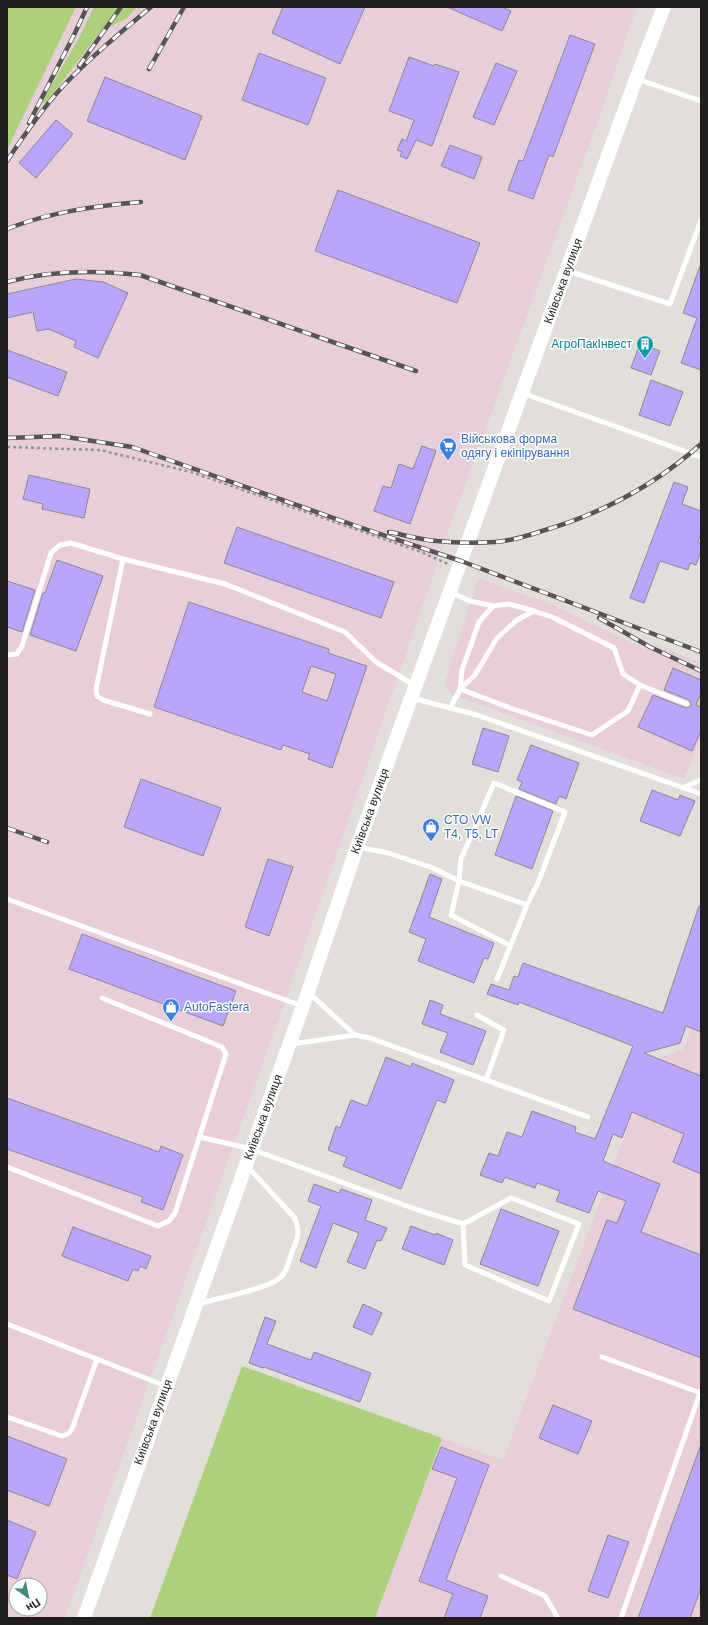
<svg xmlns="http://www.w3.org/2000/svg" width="708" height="1625" font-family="Arial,sans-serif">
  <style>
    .industrial { fill: #e7ced9; fill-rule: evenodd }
    .green { fill: #add17a }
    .building { fill: #b9a5fc; stroke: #8a898e; fill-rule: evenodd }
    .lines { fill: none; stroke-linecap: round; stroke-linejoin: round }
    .path { stroke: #969390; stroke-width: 2.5; stroke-dasharray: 3 3; stroke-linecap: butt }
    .service { stroke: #fff; stroke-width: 5 }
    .secondary { stroke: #fff; stroke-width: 14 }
    .rail-casing { stroke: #575552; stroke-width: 4.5 }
    .rail { stroke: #fff; stroke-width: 3; stroke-dasharray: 9; stroke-linecap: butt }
    .labels { text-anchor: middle; stroke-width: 3; stroke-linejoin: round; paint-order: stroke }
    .street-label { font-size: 12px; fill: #1f1e1c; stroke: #fff }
    .culture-label { font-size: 12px; fill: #0d838f; stroke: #fff; text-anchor: end }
    .shop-label { font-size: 12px; fill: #366cbe; stroke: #fff; text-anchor: start }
  </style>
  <rect width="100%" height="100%" fill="#e2dfda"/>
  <g class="industrial">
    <path d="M76,7h561l-33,97 -153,420 -152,438 -234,656h-58v-1468zM16,1585h24v24h-24z"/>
    <path d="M478,578l75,27 92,44 12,-5 44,20v74l-17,41 -233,-85 -7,-9z"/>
    <path d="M701,1001v617h-326l67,-180 61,22 150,-400 31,-11z"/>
  </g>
  <g class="green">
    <path d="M7,7h69l-69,143z"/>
    <path d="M94,7h43l-10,11 -27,14 -54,71 -4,-1 37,-64z"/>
    <path d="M242,1366l200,72 -67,180h-225z"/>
  </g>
  <g class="building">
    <path d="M283,7h82l-25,57 -68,-31z"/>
    <path d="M447,7h55l9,4 -9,20z"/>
    <path d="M570,35l25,9 -42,113 -4,-2 -16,44 -25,-9 11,-30 4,1z"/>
    <path d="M259,53l67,25 -18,47 -66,-25z"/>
    <path d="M409,57l25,9 1,-2 24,8 -27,74 -16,-6 -9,19 -7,-3 2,-4 -5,-2 5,-11 4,2 8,-21 -25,-9z"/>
    <path d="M496,63l21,8 -23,54 -21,-8z"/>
    <path d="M105,77l97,39 -17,44 -98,-39z"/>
    <path d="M56,120l17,14 -37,44 -17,-15z"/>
    <path d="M450,145l32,12 -8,22 -33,-13z"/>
    <path d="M338,190l142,53 -23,60 -142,-52z"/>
    <path d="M700,266l1,1v103l-20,-7 16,-45 -14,-5z"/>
    <path d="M76,279l27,3 25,11 -30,65 -24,-11 2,-6 -27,-12 -12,2 -4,-19 -26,6v-24z"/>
    <path d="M640,343l20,8 -9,24 -20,-7z"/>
    <path d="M7,350l60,22 -9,24 -51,-19z"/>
    <path d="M651,380l32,12 -13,34 -31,-11z"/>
    <path d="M422,446l14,5 -26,73 -36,-13 9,-25 8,2 8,-24 14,5z"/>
    <path d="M29,475l61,14 -6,29 -42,-9 1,-5 -20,-5z"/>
    <path d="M674,482l14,5 -6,17 19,7v22l-3,9 3,2v7l-5,14 -6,-2 -2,7 -28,-9 -16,42 -14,-5z"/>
    <path d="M237,527l157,55 -13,36 -157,-55z"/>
    <path d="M57,560l46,16 -27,75 -46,-16 13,-42h2z"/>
    <path d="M7,581l28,9 -13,42 -15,-5z"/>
    <path d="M189,602l140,47 -1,4 39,13 -35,102 -24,-9 2,-5 -27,-9 -2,5 -127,-43zM311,666l25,8 -9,27 -25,-9z"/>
    <path d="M673,668l28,12v13l-5,12 5,2v24l-9,20 -54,-24 15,-32 33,13 5,-2v-3l-2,-3 -25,-10z"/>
    <path d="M483,728l26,8 -11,36 -26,-8z"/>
    <path d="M531,745l48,18 -13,36 -7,-3 -3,8 -37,-15 3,-7 -5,-2z"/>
    <path d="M141,779l80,29 -18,48 -79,-29z"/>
    <path d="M652,790l26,10 2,-5 15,6 -15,35 -40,-15z"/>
    <path d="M516,796l37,15 -21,58 -37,-14z"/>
    <path d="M268,859l25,8 -24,69 -24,-9z"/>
    <path d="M430,874l12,5 -13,38 65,26 -6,16 -4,-1 -10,25 -56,-22 8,-22 -17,-7z"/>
    <path d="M699,906l2,1v125l-15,-6 -6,17 -36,10 57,23v98l-28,-12 11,-28 -52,-22 -10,26 -9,-4 -10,27 57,23 -19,48 60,23v103l-128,-49 34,-89 10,3 9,-22 -28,-10 -9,22 -33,-12 4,-10 -23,-8 -2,5 -30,-11 -3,6 -22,-8 9,-22 9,3 9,-24 15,5 10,-26 44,16 -1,5 20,7 38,-93 -114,-44 -1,3 -31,-11 4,-10 18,6 5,-14 4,1 5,-14 140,50z"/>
    <path d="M82,934l154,57 -13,35 -154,-57z"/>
    <path d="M430,1000l13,5 -3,9 46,17 -13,34 -33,-13 8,-19 -26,-9z"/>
    <path d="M386,1057l25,10 1,-4 42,17 -9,23 -8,-3 -36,89 -58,-23 4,-9 -19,-7 8,-24 4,2 11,-28 16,6z"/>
    <path d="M7,1098l152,54 2,-6 22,9 -20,55 -22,-8 2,-5 -136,-48z"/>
    <path d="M314,1184l25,9 2,-4 31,11 -7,20 22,8 -6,13 -4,-1 -12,29 -18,-7 12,-29 -26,-10 -17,45 -16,-7 21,-55 -13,-5z"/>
    <path d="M501,1209l58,22 -21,55 -58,-22z"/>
    <path d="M411,1226l24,9 1,-2 17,7 -9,25 -42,-16z"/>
    <path d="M73,1227l78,29 -5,13 -6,-3 -2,5 -5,-2 -5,12 -66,-25z"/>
    <path d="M363,1304l19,9 -10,22 -19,-8z"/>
    <path d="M265,1317l11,4 -9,23 44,16 3,-8 57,21 -11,29 -96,-35 -1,1 -14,-5z"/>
    <path d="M553,1405l39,16 -14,33 -39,-16z"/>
    <path d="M7,1436l60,23 -18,47 -42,-16z"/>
    <path d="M441,1447l48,18 -43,115 42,16 -8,22h-36l9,-24 -34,-13 38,-103 -25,-9z"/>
    <path d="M700,1447l1,1v140l-11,30h-52z"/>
    <path d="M7,1520l29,12 -19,47 -10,-4z"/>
    <path d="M608,1535l21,7 -21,56 -20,-7z"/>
  </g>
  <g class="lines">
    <path class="path" d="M7,447l93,3 91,22 230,80 27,12"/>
    <g class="service">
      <path d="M637,79l64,22"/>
      <path d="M568,271l102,33 31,-84"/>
      <path d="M522,393l179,64"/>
      <path d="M123,559l-27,130 1,7 6,4 47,14"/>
      <path d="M450,592l20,9 23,5"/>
      <path d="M7,655l10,-1 5,-8 29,-93 9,-8 11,-2 52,16 102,25 120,48 31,30 38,23"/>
      <path d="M640,685l47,19"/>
      <path d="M457,696l3,-7 15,-14 22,-37 20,-18 17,-9 18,6 62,31 9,26 17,11 -12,26 -36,24 -82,-27 -50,-19"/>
      <path d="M412,698l65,17 224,79"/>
      <path d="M450,708l10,-19 2,-19 17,-48 14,-16 16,-2 25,7"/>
      <path d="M684,787l17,-7"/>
      <path d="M358,847l30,6 45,15 26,13 68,24 -30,74"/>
      <path d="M7,899l295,107"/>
      <path d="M511,946l-60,-31 8,-34 2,-22 33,-76 71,29 -27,71 -11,22"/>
      <path d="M477,1015l27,15 -18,50"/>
      <path d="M355,1035l15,3 218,79"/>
      <path d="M292,1044l63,-9 -46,-42"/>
      <path d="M200,1137l51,12 167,61 45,14 48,-26 68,26 -30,77 -84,-36 -2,-41"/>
      <path d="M7,1167l151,59 11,-5 6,-8 51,-159 -4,-7 -120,-49"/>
      <path d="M198,1304c17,-5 72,-16 82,-26 7,-6 9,-17 12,-26 6,-15 9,-19 2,-35l-47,-51"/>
      <path d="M7,1324l159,62"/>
      <path d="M602,1357l99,36"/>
      <path d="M7,1417l55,19 6,-2 4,-5 25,-70"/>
      <path d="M501,1576l44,20 13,22"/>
      <path d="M621,1618l79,-225"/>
    </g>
    <path class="secondary" d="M84,1618l224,-626 49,-145 279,-768 28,-72"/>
    <g class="rail-casing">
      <g id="rail">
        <path d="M79,66l42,-59"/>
        <path d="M149,69l35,-62"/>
        <path d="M29,123l45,-88 13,-28"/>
        <path d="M7,161c17,-26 36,-53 57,-76 27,-28 57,-53 87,-78"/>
        <path d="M7,229c43,-17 88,-23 134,-27"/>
        <path d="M7,282c43,-12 89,-12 133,-7l276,96"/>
        <path d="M7,438l53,-2 72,11 227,80 102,34 240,91"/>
        <path d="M389,532c16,3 32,8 48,9 19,2 39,2 58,1 16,-1 32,-6 47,-11 59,-17 113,-46 159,-87"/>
        <path d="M599,618l51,29 51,24"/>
        <path d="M7,828l40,14"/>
      </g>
    </g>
    <use href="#rail" class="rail"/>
  </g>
  <defs>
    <g id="building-pin" transform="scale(0.9)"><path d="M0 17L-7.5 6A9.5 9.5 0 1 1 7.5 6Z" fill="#0f9aa8" stroke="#fff"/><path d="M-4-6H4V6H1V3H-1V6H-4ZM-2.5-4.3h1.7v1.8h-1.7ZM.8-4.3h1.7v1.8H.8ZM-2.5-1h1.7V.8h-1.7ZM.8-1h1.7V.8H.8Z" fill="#fff"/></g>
    <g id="supermarket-pin" transform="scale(0.9)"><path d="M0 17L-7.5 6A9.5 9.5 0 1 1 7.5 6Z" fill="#3f7fe0" stroke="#fff"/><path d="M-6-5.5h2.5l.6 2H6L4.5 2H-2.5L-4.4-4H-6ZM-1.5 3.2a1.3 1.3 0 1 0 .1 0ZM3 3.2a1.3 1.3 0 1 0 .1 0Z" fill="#fff"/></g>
    <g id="shop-pin" transform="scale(0.9)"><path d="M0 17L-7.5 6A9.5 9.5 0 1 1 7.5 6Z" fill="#3f7fe0" stroke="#fff"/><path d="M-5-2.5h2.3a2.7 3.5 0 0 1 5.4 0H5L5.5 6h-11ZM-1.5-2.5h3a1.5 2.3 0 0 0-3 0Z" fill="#fff"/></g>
  </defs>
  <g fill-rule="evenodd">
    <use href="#building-pin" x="645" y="344"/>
    <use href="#supermarket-pin" x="448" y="446"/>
    <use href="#shop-pin" x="431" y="827"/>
    <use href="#shop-pin" x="171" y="1007"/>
  </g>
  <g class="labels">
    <g class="street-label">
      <text transform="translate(563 281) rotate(-70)" y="4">Київська вулиця</text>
      <text transform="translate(370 811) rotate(-70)" y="4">Київська вулиця</text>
      <text transform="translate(263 1117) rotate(-70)" y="4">Київська вулиця</text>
      <text transform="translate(153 1422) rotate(-70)" y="4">Київська вулиця</text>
    </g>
    <g class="culture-label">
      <text x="632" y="348">АгроПакІнвест</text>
    </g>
    <g class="shop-label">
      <text x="461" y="443">Військова форма<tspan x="461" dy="14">одягу і екіпірування</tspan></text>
      <text x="444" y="824">СТО VW<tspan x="444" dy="14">T4, T5, LT</tspan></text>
      <text x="184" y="1011">AutoFastera</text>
    </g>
  </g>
  <rect width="708" height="1625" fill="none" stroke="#1f1e1c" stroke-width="16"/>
  <g transform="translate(28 1597) rotate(147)"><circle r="19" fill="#ffffff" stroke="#a5a5a4"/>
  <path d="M0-3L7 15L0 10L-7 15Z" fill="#45887a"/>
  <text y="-6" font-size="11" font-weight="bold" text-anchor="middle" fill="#1f1e1c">Пн</text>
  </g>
</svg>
